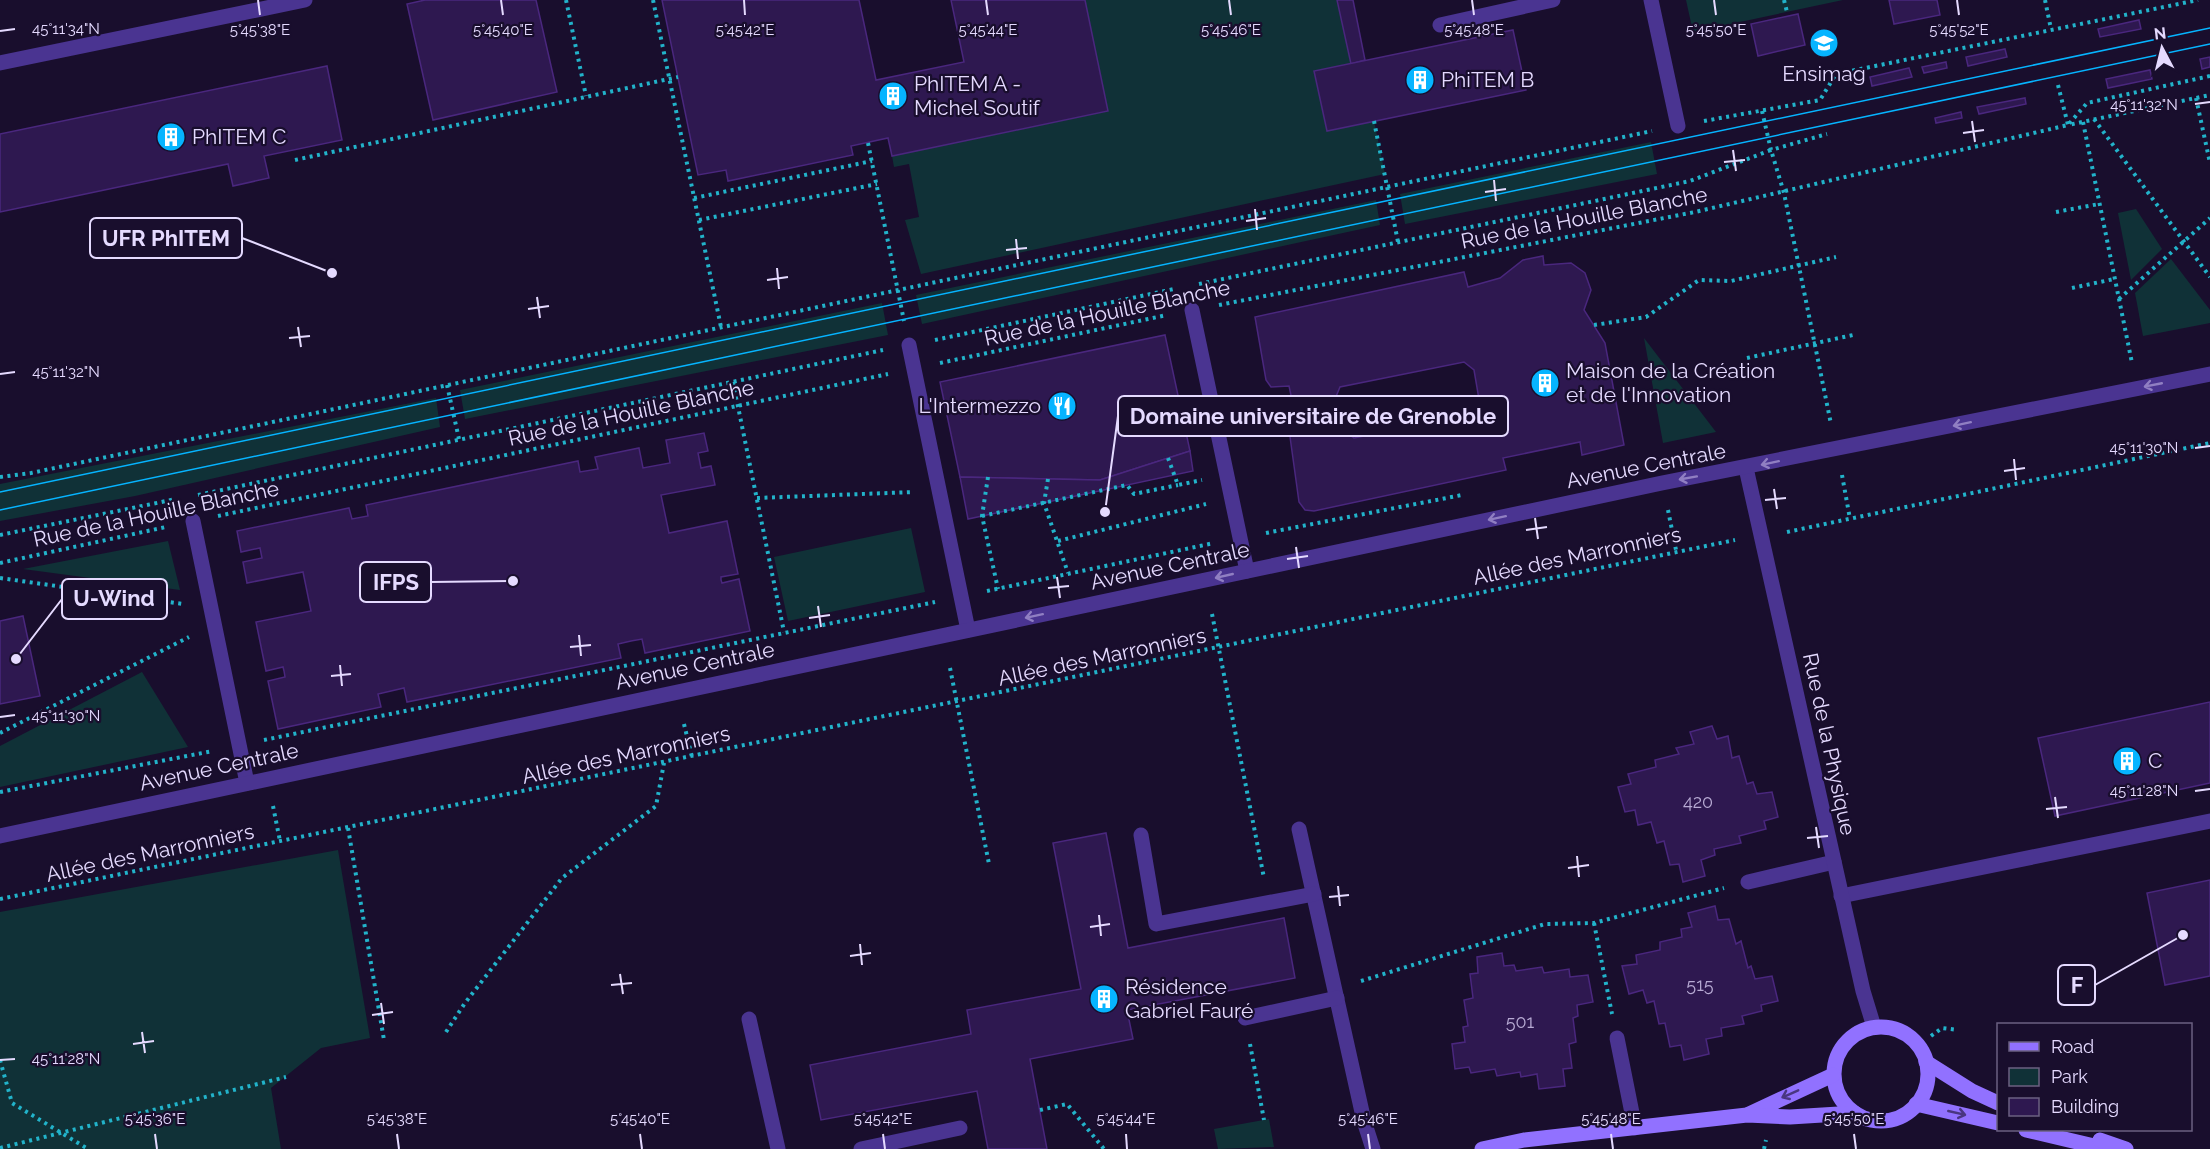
<svg xmlns="http://www.w3.org/2000/svg" width="2210" height="1149" font-family="Raleway,sans-serif">
  <style>
    .green { fill: #103137 }
    .building { fill: #2e1850; stroke: #4a277e; stroke-width: 1.5; fill-rule: evenodd }
    .lines { fill: none; stroke-linecap: round; stroke-linejoin: round }
    .path { stroke: #22b3ca; stroke-width: 4; stroke-dasharray: 3 4.5; stroke-linecap: butt }
    .lane { stroke: #4a3491; stroke-width: 15 }
    .street { stroke: #4a3491; stroke-width: 15 }
    .secondary { stroke: #9171ff; stroke-width: 15 }
    .tram { stroke: #06b4ff; stroke-width: 1.5 }
    .oneway { stroke: #907fc2 }
    .oneway2 { stroke: #493681 }
    .ticks { fill: none; stroke: #e5daff; stroke-width: 2 }
    .labels { text-anchor: middle; stroke-width: 4.5; stroke-linejoin: round; paint-order: stroke }
    .number-label { font-size: 18px; fill: #b7aad3 }
    .poi-label { font-size: 21px; fill: #e5daff; stroke: #190e2d; text-anchor: start }
    .street-label { font-size: 21px; fill: #e5daff; stroke: #190e2d }
    .ticks-label { font-size: 15px; text-anchor: middle; fill: #e5daff; stroke: #190e2d; stroke-width: 4.5; stroke-linejoin: round; paint-order: stroke }
    .leader { fill: none; stroke: #e5daff; stroke-width: 2 }
    .callout-dot { fill: #e5daff; stroke: #190e2d; stroke-width: 2 }
    .callout { fill: #190e2d; stroke: #e5daff; stroke-width: 2 }
    .callout-label { font-size: 22px; text-anchor: middle; font-weight: bold; fill: #e5daff }
  </style>
  <rect width="100%" height="100%" fill="#190e2d"/>
  <g class="green">
    <path d="M1085,0h252l14,64 -37,7 13,59 47,-9 11,53 -464,100 -16,-54 14,-3 -10,-53 -15,3 -2,-11 216,-45z"/>
    <path d="M1686,0h157l-150,32z"/>
    <path d="M1651,142l6,32 -252,50 -5,-30z"/>
    <path d="M1376,200l4,25 -458,99 -6,-29z"/>
    <path d="M2136,209l26,40 -31,31 -13,-67z"/>
    <path d="M2171,259l39,51v13l-67,13 -8,-43z"/>
    <path d="M882,303l6,32 -423,84 -5,-29z"/>
    <path d="M1644,338l72,94 -53,11z"/>
    <path d="M436,398l4,29 -305,69 -135,25v-37z"/>
    <path d="M911,528l14,64 -137,29 -14,-64z"/>
    <path d="M168,541l12,49 -157,-21z"/>
    <path d="M142,672l46,75 -188,40v-41z"/>
    <path d="M338,850l32,188 -49,10 -50,40 10,61h-281v-237z"/>
    <path d="M1269,1119l5,28 -56,2 -4,-20z"/>
  </g>
  <g class="building">
    <path d="M425,0h111l21,92 -124,28 -26,-116z"/>
    <path d="M662,0h197l17,80 88,-18 -13,-62h134l23,111 -216,45 -4,-18 -37,8 2,9 -125,26 -2,-11 -28,5z"/>
    <path d="M1337,0h16l12,60 -14,4z"/>
    <path d="M1889,0h48l3,15 -46,9z"/>
    <path d="M1798,14l7,31 -47,11 -7,-32z"/>
    <path d="M2139,20l2,9 -41,8 -2,-8z"/>
    <path d="M1513,30l13,60 -199,41 -13,-60z"/>
    <path d="M2005,49l2,8 -39,9 -2,-9z"/>
    <path d="M2210,57v10l-8,2 -2,-10z"/>
    <path d="M1946,62l1,6 -23,5 -2,-6z"/>
    <path d="M327,66l15,74 -78,16 5,22 -36,8 -5,-22 -228,48v-78z"/>
    <path d="M1909,68l3,9 -40,9 -2,-9z"/>
    <path d="M2150,70l2,9 -44,9 -2,-9z"/>
    <path d="M2025,98l1,6 -47,10 -2,-7z"/>
    <path d="M1961,112l1,6 -26,5 -1,-5z"/>
    <path d="M1543,256l1,9 27,-2 14,10 6,17 -7,20 21,33 19,102 -42,10 -2,-13 -77,16 3,12 -192,41 -9,-1 -6,-8 -12,-87 3,-5 4,-1 -5,-23 -18,1 -5,-7 -11,-63 209,-45 4,15 32,-9 23,-18zM1464,362l10,8 6,35 -8,11 -118,22 -12,-8 -7,-31 5,-12z"/>
    <path d="M1165,335l25,116 -90,29 -140,-3 -20,-95z"/>
    <path d="M704,433l4,18 -10,2 3,15 10,-2 4,19 -54,10 8,38 58,-12 11,53 -17,3v3l1,3 17,-4 11,52 -105,22 -3,-14 -11,2 -13,3 3,14 -214,44 -3,-14 -26,6 3,13 -103,22 -10,-48 17,-4 -1,-6 -1,-4 -17,4 -10,-49 55,-11 -8,-39 -56,11 -4,-21 19,-4 -2,-10 -19,4 -4,-21 112,-23 3,11 16,-3 -2,-11 212,-44 2,11 18,-3 -3,-12 44,-9 4,20 27,-5 -4,-23z"/>
    <path d="M1190,451l3,20 -225,48 -8,-42 140,3z"/>
    <path d="M23,616l17,80 -40,8v-83z"/>
    <path d="M2210,702v81l-155,33 -17,-78z"/>
    <path d="M1712,726l5,13 11,-3 4,22 7,-2 8,28 6,-2 4,12 15,-2 6,25 -14,4 2,8 -27,7 2,7 -27,6 1,6 -14,5 4,16 -22,6 -4,-18 -9,1 -6,-24 -7,2 -6,-21 -13,3 -3,-15 -10,2 -7,-25 13,-3 -3,-10 28,-7 -1,-7 24,-6 -3,-6 18,-4 -4,-12z"/>
    <path d="M1106,833l22,115 156,-30 11,60 -168,32 6,29 -103,20 17,90h-59l-11,-58 -156,29 -11,-55 161,-31 -4,-24 114,-21 -28,-146z"/>
    <path d="M2210,880v96l-45,9 -18,-92z"/>
    <path d="M1715,906l3,14 11,-1 7,25 5,-3 7,27 3,-2 4,13 17,-3 6,25 -17,4 1,6 -20,5 2,8 -23,4 1,8 -16,3 3,15 -25,6 -3,-15 -11,2 -5,-24 -6,1 -5,-23 -7,2 -4,-13 -14,4 -7,-28 15,-2 -1,-9 24,-5v-8l22,-5 -1,-8 11,-2 -4,-14z"/>
    <path d="M1502,953l2,13 10,-1 2,6 26,-4 2,6 25,-4 1,8 18,-2 5,27 -16,3 1,11 -5,2 3,24 -7,2 3,24 -9,1 2,17 -26,3 -2,-15 -16,3 -1,-5 -23,4 -2,-7 -24,4 -2,-6 -14,2 -3,-25 13,-2 -2,-15 5,-1 -4,-26 9,-2 -3,-24 8,-1 -1,-16z"/>
  </g>
  <g class="lines">
    <g class="path">
      <path d="M566,0l20,96"/>
      <path d="M653,0l68,327"/>
      <path d="M1784,0l3,12"/>
      <path d="M2045,0l6,29"/>
      <path d="M2058,85l10,40 142,-30"/>
      <path d="M2196,98l14,65"/>
      <path d="M1762,111l9,39 56,-16"/>
      <path d="M2094,119l116,158"/>
      <path d="M1374,121l24,121"/>
      <path d="M1704,121l116,-21 16,-26 362,-74"/>
      <path d="M2083,122l49,241"/>
      <path d="M868,143l36,178"/>
      <path d="M295,160l383,-83"/>
      <path d="M694,198l178,-37"/>
      <path d="M2056,212l43,-8"/>
      <path d="M699,220l178,-36"/>
      <path d="M1199,284l491,-103 81,-31 13,43 47,231"/>
      <path d="M2072,288l42,-9"/>
      <path d="M2119,299l91,-81"/>
      <path d="M1219,305l476,-93 373,-87 19,-22 123,-27"/>
      <path d="M1594,325l52,-8 53,-37 32,1 105,-24"/>
      <path d="M935,340l239,-51"/>
      <path d="M1747,358l106,-23"/>
      <path d="M940,363l227,-48"/>
      <path d="M733,382l51,250"/>
      <path d="M447,385l12,54"/>
      <path d="M1168,458l10,27 24,-5"/>
      <path d="M1842,475l8,44"/>
      <path d="M0,477l31,-4 1621,-342"/>
      <path d="M988,477l-6,39 16,73"/>
      <path d="M1048,479l-4,24 24,70"/>
      <path d="M198,495l685,-145"/>
      <path d="M757,498l157,-6"/>
      <path d="M1668,510l8,40"/>
      <path d="M218,516l670,-142"/>
      <path d="M982,516l145,-31 7,9 44,-9"/>
      <path d="M1787,532l423,-89"/>
      <path d="M1266,533l196,-38"/>
      <path d="M0,535l176,-36"/>
      <path d="M1058,541l148,-37"/>
      <path d="M0,563l166,-36"/>
      <path d="M0,578l183,26"/>
      <path d="M987,591l227,-48"/>
      <path d="M1212,614l52,264"/>
      <path d="M950,668l39,196"/>
      <path d="M684,724l8,33"/>
      <path d="M0,733l189,-96"/>
      <path d="M264,740l671,-138"/>
      <path d="M0,792l213,-41"/>
      <path d="M273,806l7,35"/>
      <path d="M348,828l36,212"/>
      <path d="M0,899l1735,-359"/>
      <path d="M1594,923l18,91"/>
      <path d="M1361,981l184,-57 49,-1 130,-35"/>
      <path d="M446,1032l19,-29 97,-125 94,-72 8,-43"/>
      <path d="M1931,1036l11,-8 16,2"/>
      <path d="M1250,1044l14,76"/>
      <path d="M0,1060l12,43 76,46"/>
      <path d="M1040,1110l27,-6 37,45"/>
      <path d="M0,1148l286,-71"/>
      <path d="M1764,1149l2,-9"/>
    </g>
    <g class="lane">
      <path d="M1440,25l113,-25"/>
      <path d="M0,63l305,-63"/>
      <path d="M1192,310l55,261"/>
      <path d="M909,345l59,285"/>
      <path d="M193,521l54,262"/>
      <path d="M1299,829l65,292 9,28"/>
      <path d="M1141,835l15,89 158,-30"/>
      <path d="M1748,882l86,-20"/>
      <path d="M1841,896l369,-75"/>
      <path d="M1245,1018l92,-20"/>
      <path d="M749,1019l29,130"/>
      <path d="M1617,1038l18,90"/>
      <path d="M861,1149l99,-21"/>
    </g>
    <g class="street">
      <path d="M1651,0l27,126"/>
      <path d="M1746,468l117,523 11,36"/>
      <path d="M0,836l1662,-353 548,-109"/>
    </g>
    <g class="secondary">
      <circle cx="1881" cy="1074" r="47"/>
      <path d="M1926,1062l46,29 26,12"/>
      <path d="M1916,1104l82,19"/>
      <path d="M1749,1114l84,-39"/>
      <path d="M2026,1130l81,19"/>
      <path d="M2100,1140l26,9"/>
      <path d="M1482,1149l42,-9 223,-25 43,2 65,-4"/>
    </g>
    <g class="tram">
      <path d="M0,492l2210,-464"/>
      <path d="M0,510l2210,-466"/>
    </g>
  </g>
  <defs><path id="oneway-shaft" d="M-6 0H5M1.5-3L5.5 0L1.5 3" fill="none" stroke-width="1.6" stroke-linecap="round" stroke-linejoin="round" transform="scale(1.5)"/></defs>
  <g class="oneway">
    <use href="#oneway-shaft" transform="translate(2153 385) rotate(169)"/>
    <use href="#oneway-shaft" transform="translate(1962 424) rotate(168)"/>
    <use href="#oneway-shaft" transform="translate(1770 463) rotate(168)"/>
    <use href="#oneway-shaft" transform="translate(1688 478) rotate(170)"/>
    <use href="#oneway-shaft" transform="translate(1497 518) rotate(168)"/>
    <use href="#oneway-shaft" transform="translate(1224 576) rotate(167)"/>
    <use href="#oneway-shaft" transform="translate(1034 616) rotate(168)"/>
  </g>
  <g class="oneway2">
    <use href="#oneway-shaft" transform="translate(1790 1094) rotate(156)"/>
    <use href="#oneway-shaft" transform="translate(1957 1113) rotate(13)"/>
  </g>
  <path class="ticks" d="M258,0l2,15M501,0l2,15M744,0l1,15M986,0l2,15M1229,0l2,15M1472,0l2,15M1714,0l2,15M1957,0l2,15M0,31l15,-2M2195,104l15,-2M1972,121l3,21M1963,133l21,-3M1733,150l3,21M1724,162l21,-2M1494,180l2,21M1485,192l21,-3M1255,209l2,21M1246,221l20,-3M1016,239l2,20M1006,250l21,-2M777,268l2,21M767,280l21,-3M537,297l3,21M528,309l21,-3M298,327l3,20M289,338l21,-2M0,374l15,-2M2195,448l15,-2M2014,459l2,21M2004,471l21,-3M1774,489l3,20M1765,500l21,-2M1535,518l3,21M1526,530l21,-3M1296,547l3,21M1287,559l21,-3M1057,577l3,21M1048,588l21,-2M818,606l3,21M809,618l21,-3M579,635l2,21M570,647l21,-2M340,665l2,21M331,676l20,-2M0,717l15,-2M2195,791l15,-2M2055,797l3,21M2046,809l21,-2M1816,827l3,21M1807,838l21,-2M1577,856l2,21M1568,868l21,-3M1338,886l2,20M1329,897l20,-2M1099,915l2,21M1090,927l20,-3M860,944l2,21M850,956l21,-3M620,974l3,20M611,985l21,-2M381,1003l3,21M372,1015l21,-3M142,1032l3,21M133,1044l21,-3M0,1060l15,-1M155,1134l2,15M397,1134l2,15M640,1134l2,15M883,1134l2,15M1126,1134l1,15M1368,1134l2,15M1611,1134l2,15M1854,1134l2,15"/>
  <defs>
    <g id="university-disc" transform="scale(1.5)"><circle r="9.5" fill="#06b4ff" stroke="#190e2d"/><path d="M0-5L7-2L0 1L-7-2ZM-4 1L0 2.5L4 1V4Q0 6-4 4Z" fill="#fff"/></g>
    <g id="building-disc" transform="scale(1.5)"><circle r="9.5" fill="#06b4ff" stroke="#190e2d"/><path d="M-4-6H4V6H1V3H-1V6H-4ZM-2.5-4.3h1.7v1.8h-1.7ZM.8-4.3h1.7v1.8H.8ZM-2.5-1h1.7V.8h-1.7ZM.8-1h1.7V.8H.8Z" fill="#fff"/></g>
    <g id="restaurant-disc" transform="scale(1.5)"><circle r="9.5" fill="#06b4ff" stroke="#190e2d"/><path d="M-5-6h1v4h1v-4h1v4h1v-4h1v5L-1.5 .5V6h-2V.5L-5-1ZM5-6V6H3V1.5H1.5Q1.5-4 5-6Z" fill="#fff"/></g>
  </defs>
  <g fill-rule="evenodd">
    <use href="#university-disc" x="1824" y="43"/>
    <use href="#building-disc" x="1420" y="80"/>
    <use href="#building-disc" x="893" y="96"/>
    <use href="#building-disc" x="171" y="137"/>
    <use href="#building-disc" x="1545" y="383"/>
    <use href="#restaurant-disc" x="1062" y="406"/>
    <use href="#building-disc" x="2127" y="761"/>
    <use href="#building-disc" x="1104" y="999"/>
  </g>
  <g class="labels">
    <g class="number-label">
      <text x="1698" y="808">420</text>
      <text x="1700" y="991">515</text>
      <text x="1520" y="1028">501</text>
    </g>
    <g class="poi-label">
      <text x="1824" y="81" text-anchor="middle">Ensimag</text>
      <text x="1441" y="87">PhiTEM B</text>
      <text x="914" y="91">PhITEM A -<tspan x="914" dy="24">Michel Soutif</tspan></text>
      <text x="192" y="144">PhITEM C</text>
      <text x="1566" y="378">Maison de la Création<tspan x="1566" dy="24">et de l'Innovation</tspan></text>
      <text x="1041" y="413" text-anchor="end">L'Intermezzo</text>
      <text x="2148" y="768">C</text>
      <text x="1125" y="994">Résidence<tspan x="1125" dy="24">Gabriel Fauré</tspan></text>
    </g>
    <g class="street-label">
      <text transform="translate(1584 218) rotate(-11)" y="7">Rue de la Houille Blanche</text>
      <text transform="translate(1107 313) rotate(-12)" y="7">Rue de la Houille Blanche</text>
      <text transform="translate(631 413) rotate(-12)" y="7">Rue de la Houille Blanche</text>
      <text transform="translate(1646 466) rotate(-11)" y="7">Avenue Centrale</text>
      <text transform="translate(156 514) rotate(-12)" y="7">Rue de la Houille Blanche</text>
      <text transform="translate(1577 556) rotate(-12)" y="7">Allée des Marronniers</text>
      <text transform="translate(1170 566) rotate(-12)" y="7">Avenue Centrale</text>
      <text transform="translate(1102 657) rotate(-12)" y="7">Allée des Marronniers</text>
      <text transform="translate(695 666) rotate(-12)" y="7">Avenue Centrale</text>
      <text transform="translate(1829 744) rotate(78)" y="7">Rue de la Physique</text>
      <text transform="translate(626 755) rotate(-12)" y="7">Allée des Marronniers</text>
      <text transform="translate(219 767) rotate(-12)" y="7">Avenue Centrale</text>
      <text transform="translate(150 853) rotate(-12)" y="7">Allée des Marronniers</text>
    </g>
  </g>
  <g class="ticks-label">
    <text x="66" y="34">45°11'34"N</text>
    <text x="260" y="35">5°45'38"E</text>
    <text x="503" y="35">5°45'40"E</text>
    <text x="745" y="35">5°45'42"E</text>
    <text x="988" y="35">5°45'44"E</text>
    <text x="1231" y="35">5°45'46"E</text>
    <text x="1474" y="35">5°45'48"E</text>
    <text x="1716" y="35">5°45'50"E</text>
    <text x="1959" y="35">5°45'52"E</text>
    <text x="2144" y="110">45°11'32"N</text>
    <text x="66" y="377">45°11'32"N</text>
    <text x="2144" y="453">45°11'30"N</text>
    <text x="66" y="721">45°11'30"N</text>
    <text x="2144" y="796">45°11'28"N</text>
    <text x="66" y="1064">45°11'28"N</text>
    <text x="155" y="1124">5°45'36"E</text>
    <text x="397" y="1124">5°45'38"E</text>
    <text x="640" y="1124">5°45'40"E</text>
    <text x="883" y="1124">5°45'42"E</text>
    <text x="1126" y="1124">5°45'44"E</text>
    <text x="1368" y="1124">5°45'46"E</text>
    <text x="1611" y="1124">5°45'48"E</text>
    <text x="1854" y="1124">5°45'50"E</text>
  </g>
  <path class="leader" d="M332 273L242 238M1105 512L1118 416M513 581L431 582M16 659L62 599M2183 935L2095 985"/>
  <g class="callout-dot">
    <circle cx="332" cy="273" r="6"/>
    <circle cx="1105" cy="512" r="6"/>
    <circle cx="513" cy="581" r="6"/>
    <circle cx="16" cy="659" r="6"/>
    <circle cx="2183" cy="935" r="6"/>
  </g>
  <g class="callout">
    <rect x="90" y="218" width="152" height="40" rx="6"/>
    <rect x="1118" y="396" width="390" height="40" rx="6"/>
    <rect x="360" y="562" width="71" height="40" rx="6"/>
    <rect x="62" y="579" width="105" height="40" rx="6"/>
    <rect x="2058" y="965" width="37" height="40" rx="6"/>
  </g>
  <g class="callout-label">
    <text x="166" y="246">UFR PhITEM</text>
    <text x="1313" y="424">Domaine universitaire de Grenoble</text>
    <text x="396" y="590">IFPS</text>
    <text x="114" y="606">U-Wind</text>
    <text x="2077" y="993">F</text>
  </g>
  <rect x="1997" y="1023" width="195" height="108" fill="#190e2d" stroke="#6b6081" stroke-width="1.5"/>
  <rect x="2009" y="1042" width="30" height="9" fill="#9171ff" stroke="#6b6081" stroke-width="1.5"/>
  <text x="2051" y="1053" font-size="18" fill="#e5daff">Road</text>
  <rect x="2009" y="1068" width="30" height="18" fill="#103137" stroke="#6b6081" stroke-width="1.5"/>
  <text x="2051" y="1083" font-size="18" fill="#e5daff">Park</text>
  <rect x="2009" y="1098" width="30" height="18" fill="#2e1850" stroke="#6b6081" stroke-width="1.5"/>
  <text x="2051" y="1113" font-size="18" fill="#e5daff">Building</text>
  <g transform="translate(2162 48) rotate(353)" stroke="#190e2d" stroke-width="4.5" paint-order="stroke">
  <path d="M0-4.5L10 22L0 15L-10 22Z" fill="#e5daff"/>
  <text y="-9" font-size="16" font-weight="bold" text-anchor="middle" fill="#e5daff">N</text>
  </g>
</svg>
